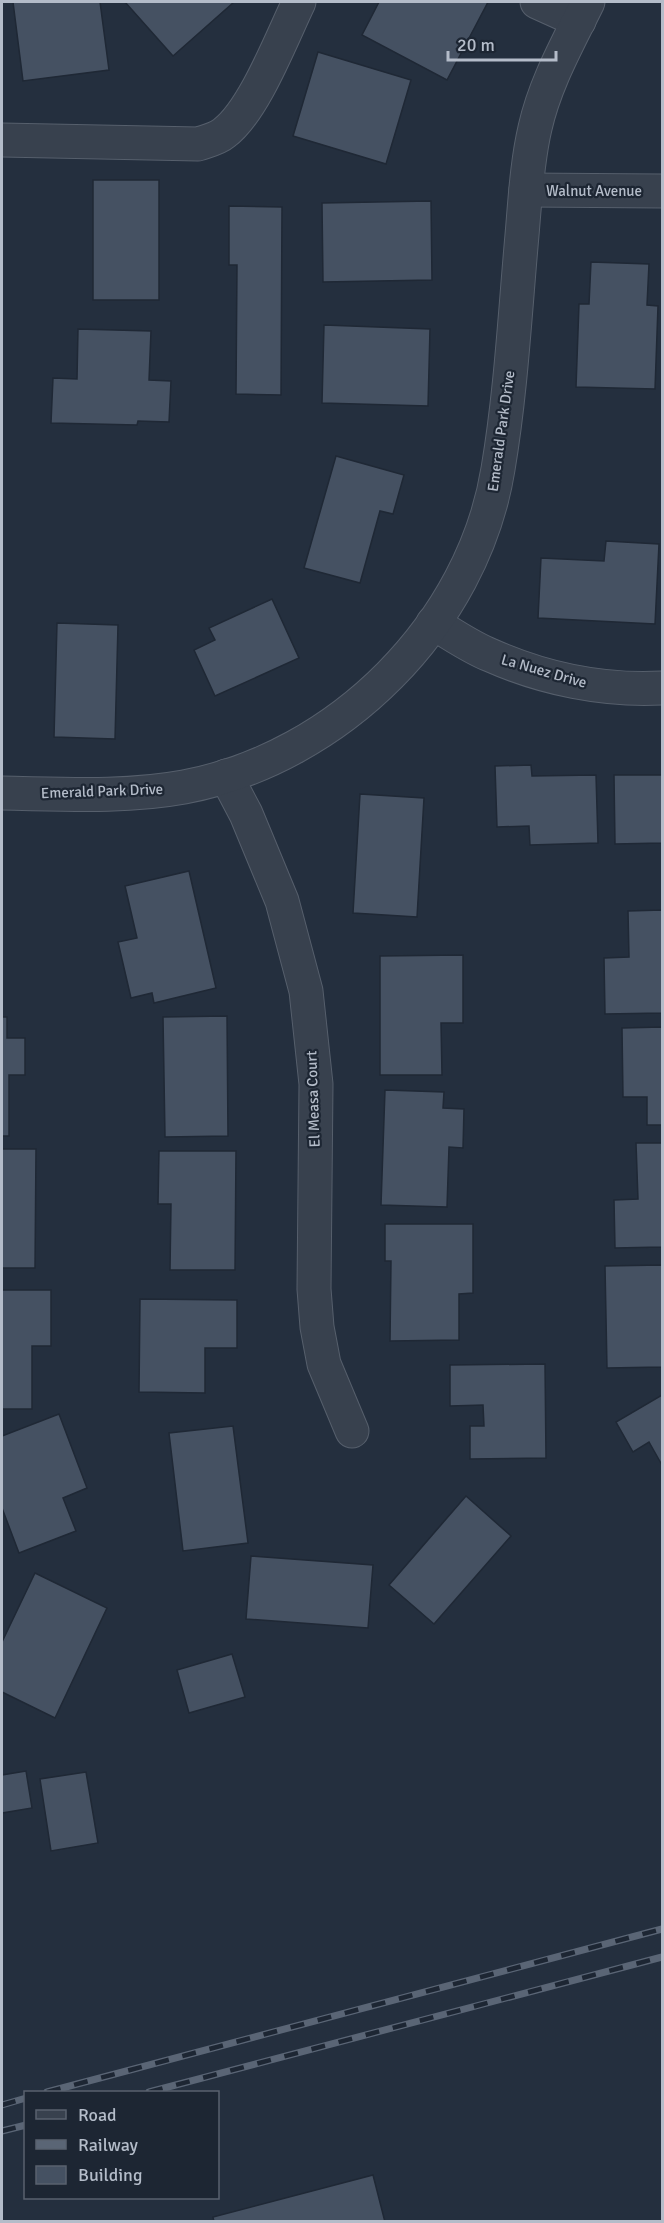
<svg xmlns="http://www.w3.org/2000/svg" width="664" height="2223" font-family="Signika,sans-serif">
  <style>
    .building { fill: #455162; stroke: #1f2835; stroke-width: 1.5 }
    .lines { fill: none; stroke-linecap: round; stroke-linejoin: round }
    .minor-casing { stroke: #565f6c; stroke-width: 35 }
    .minor { stroke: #38414e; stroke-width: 33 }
    .rail-casing { stroke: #5a6575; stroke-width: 7 }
    .rail { stroke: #1d2633; stroke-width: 4.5; stroke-dasharray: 14; stroke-linecap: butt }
    .labels { text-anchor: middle; stroke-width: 4.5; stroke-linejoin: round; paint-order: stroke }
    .street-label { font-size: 15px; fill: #b4bcc9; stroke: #1d2633 }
  </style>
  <rect width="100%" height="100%" fill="#242f3e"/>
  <g class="building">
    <path d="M13,2h87l9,68 -86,11z"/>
    <path d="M125,2h109l-61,54z"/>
    <path d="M379,2h109l-41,78 -85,-45z"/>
    <path d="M318,52l93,28 -25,84 -93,-28z"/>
    <rect x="93" y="180" width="66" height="120"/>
    <path d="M431,201l1,79 -109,2 -1,-79z"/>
    <path d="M229,206l53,1 -1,188 -45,-1 1,-129h-8z"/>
    <path d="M591,262l58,2 -2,41 11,1 -3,83 -79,-2 3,-83h10z"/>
    <path d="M324,325l106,4 -2,77 -106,-3z"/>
    <path d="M78,329l73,2 -2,49 22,1 -2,41 -31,-1 -1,4 -86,-2 2,-45 24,1z"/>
    <path d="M336,456l68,19 -11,39 -13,-3 -20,72 -56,-15z"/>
    <path d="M606,541l53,3 -4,80 -117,-6 3,-60 63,3z"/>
    <path d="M272,599l27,59 -84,38 -21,-46 21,-10 -6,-12z"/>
    <path d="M57,623l61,2 -3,114 -61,-2z"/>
    <path d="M531,765l1,11 64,-1 2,68 -68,2 -1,-19 -32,1 -2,-61z"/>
    <path d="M614,775h48v68l-47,1z"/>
    <path d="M360,794l64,4 -7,119 -64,-4z"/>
    <path d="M189,871l27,117 -62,15 -2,-10 -21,5 -13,-56 19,-4 -12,-52z"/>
    <path d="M662,910v103l-57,1 -1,-56 25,-1 -1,-46z"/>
    <path d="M463,955v68h-22l1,52h-62v-119z"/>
    <path d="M227,1016l1,120 -63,1 -2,-120z"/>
    <path d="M2,1017h5v21h18v37h-16v61h-7z"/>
    <path d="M662,1027v98h-15v-28h-24l-1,-69z"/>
    <path d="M385,1090l59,2 -1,16 21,1 -1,39 -14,-1 -2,60 -66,-2z"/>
    <path d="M636,1143h26v104l-47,1 -1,-48 24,-1z"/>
    <path d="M2,1149h34l-1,119h-33z"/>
    <path d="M159,1151h77l-1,119h-65l1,-66h-13z"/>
    <path d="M385,1224h88v69l-14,1v46l-69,1 1,-80h-6z"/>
    <path d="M662,1265v102l-55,1 -2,-102z"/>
    <path d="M2,1290h49v56h-19v63h-30z"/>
    <path d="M140,1299l97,1v48h-32v45l-66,-1z"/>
    <path d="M545,1364l1,94 -76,1v-33h14l-1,-21 -33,1v-41z"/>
    <path d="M662,1395v70l-13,-23 -16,10 -17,-30z"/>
    <path d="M59,1414l28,74 -24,10 13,33 -57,22 -17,-45v-72z"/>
    <path d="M233,1426l15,117 -65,8 -14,-118z"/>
    <path d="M466,1496l45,40 -77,88 -45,-39z"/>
    <path d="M251,1556l122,9 -5,63 -122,-9z"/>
    <path d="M35,1573l72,35 -52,110 -53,-26v-50z"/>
    <path d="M232,1654l13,43 -56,16 -12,-43z"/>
    <path d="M26,1771l6,37 -30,5v-38z"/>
    <path d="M86,1772l12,71 -47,8 -11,-72z"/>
    <path d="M373,2175l12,47h-171l-1,-5z"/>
  </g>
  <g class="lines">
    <g class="minor-casing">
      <g id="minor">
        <path d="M537,2l42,19"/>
        <path d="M2,140l196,4c9,-3 19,-5 26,-11 30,-22 58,-96 75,-131"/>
        <path d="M526,190l136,1"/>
        <path d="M433,623c19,11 37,24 57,32 54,24 114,36 172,33"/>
        <path d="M226,776l20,38 36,87 24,90 10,93 -2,205 3,38 7,37 28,67"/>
        <path d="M2,793c60,1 122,5 182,-6 155,-29 289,-163 314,-318 13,-77 17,-156 24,-234 3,-35 5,-73 13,-107 10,-45 33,-85 53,-126"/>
      </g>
    </g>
    <use href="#minor" class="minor"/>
    <g class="rail-casing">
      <g id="rail">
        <path d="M47,2092l615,-163"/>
        <path d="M149,2092l513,-135"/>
        <path d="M2,2105l24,-7"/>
        <path d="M2,2131l24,-6"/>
      </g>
    </g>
    <use href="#rail" class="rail"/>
  </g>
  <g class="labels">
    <g class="street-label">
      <text x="594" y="196">Walnut Avenue</text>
      <text transform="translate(501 431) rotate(-82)" y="5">Emerald Park Drive</text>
      <text transform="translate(544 671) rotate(16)" y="5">La Nuez Drive</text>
      <text transform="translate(102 791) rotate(-2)" y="5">Emerald Park Drive</text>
      <text transform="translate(313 1099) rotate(-92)" y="5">El Measa Court</text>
    </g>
  </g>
  <rect width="664" height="2223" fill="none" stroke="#b4bcc9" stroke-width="6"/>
  <rect x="24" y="2091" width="195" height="108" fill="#1d2633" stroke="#59626f" stroke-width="1.5"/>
  <rect x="36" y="2110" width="30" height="9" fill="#38414e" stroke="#59626f" stroke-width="1.5"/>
  <text x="78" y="2121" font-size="18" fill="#b4bcc9">Road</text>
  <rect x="36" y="2140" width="30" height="9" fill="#5a6575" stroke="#59626f" stroke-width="1.5"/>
  <text x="78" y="2151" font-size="18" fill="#b4bcc9">Railway</text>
  <rect x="36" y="2166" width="30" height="18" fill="#455162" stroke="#59626f" stroke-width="1.5"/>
  <text x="78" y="2181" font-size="18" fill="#b4bcc9">Building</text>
  <path d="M448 51v9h108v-9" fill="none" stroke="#b4bcc9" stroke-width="3"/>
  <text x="457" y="51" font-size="18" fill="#b4bcc9" stroke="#1d2633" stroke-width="4.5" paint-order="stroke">20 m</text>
</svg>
